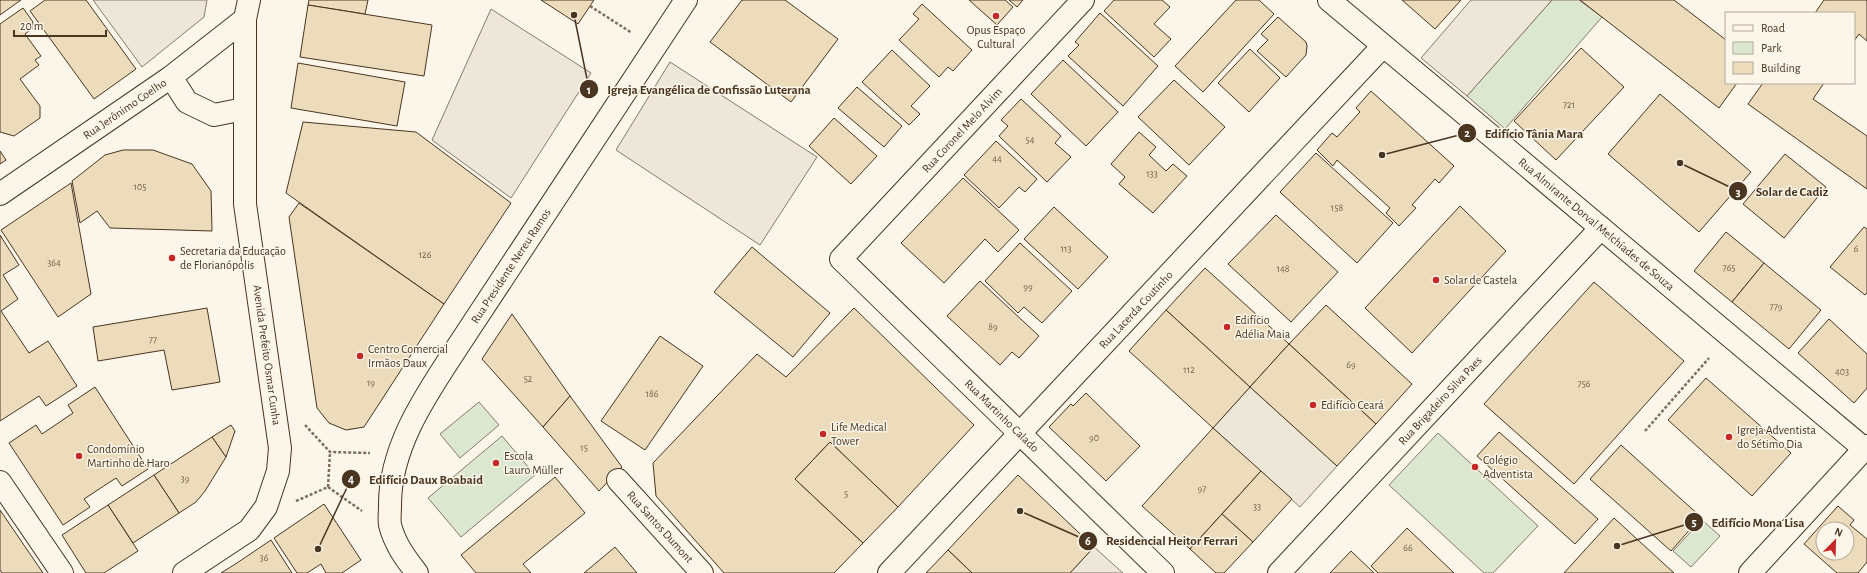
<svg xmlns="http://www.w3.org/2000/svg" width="1867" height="573" font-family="'Alegreya Sans',sans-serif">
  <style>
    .green { fill: #dce7d0; stroke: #887966 }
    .parking { fill: #ede7d9; stroke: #887966 }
    .building { fill: #ecdcbc; stroke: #4a3520; fill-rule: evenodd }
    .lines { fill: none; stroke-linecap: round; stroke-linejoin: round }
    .minor-casing { stroke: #4a3520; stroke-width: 24 }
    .tertiary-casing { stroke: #4a3520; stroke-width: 24 }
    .secondary-casing { stroke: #4a3520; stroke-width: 24 }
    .path { stroke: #7f6f5c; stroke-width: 2.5; stroke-dasharray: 3 2; stroke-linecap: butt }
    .minor { stroke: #fbf6e9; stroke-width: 22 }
    .tertiary { stroke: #fbf6e9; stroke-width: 22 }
    .secondary { stroke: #fbf6e9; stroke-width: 22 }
    .poi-dot { fill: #c62828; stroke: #fbf6e9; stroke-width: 1.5 }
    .labels { text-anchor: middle; stroke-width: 3; stroke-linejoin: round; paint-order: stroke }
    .number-label { font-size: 10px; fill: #725f47 }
    .poi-label { font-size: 12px; fill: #4a3520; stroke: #fbf6e9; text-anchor: start }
    .street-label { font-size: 12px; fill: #4a3520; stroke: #fbf6e9 }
    .leader { fill: none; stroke: #4a3520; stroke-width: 1.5 }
    .callout-dot { fill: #4a3520; stroke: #fbf6e9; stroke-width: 1.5 }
    .mark-label { font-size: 12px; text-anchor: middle; font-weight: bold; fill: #fff }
    .callout-label { font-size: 13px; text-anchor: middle; font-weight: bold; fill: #4a3520; stroke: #fbf6e9; stroke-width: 3; stroke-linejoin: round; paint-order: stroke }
  </style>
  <rect width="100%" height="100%" fill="#fbf6e9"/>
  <g class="green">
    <path d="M1552,0h27l23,17 -97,112 -38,-33z"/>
    <path d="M479,402l20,23 -39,33 -20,-24z"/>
    <path d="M1438,433l100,93 -45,47h-9l-95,-88z"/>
    <path d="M502,436l33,39 -74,62 -33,-39z"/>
    <path d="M1702,520l18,16 -29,31 -18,-16z"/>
  </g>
  <g class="parking">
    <path d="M93,0h114l-3,17 -62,50z"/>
    <path d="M1471,0h81l-85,96 -46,-38z"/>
    <path d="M491,9l100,64 -80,125 -79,-58z"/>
    <path d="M670,62l147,95 -57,88 -144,-95z"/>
    <path d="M1250,387l87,79 -37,41 -87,-79z"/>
    <path d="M1094,547l29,26h-53z"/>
  </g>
  <g class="building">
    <path d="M0,0h21l-21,15z"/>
    <path d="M45,0h41l50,69 -42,30 -64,-88z"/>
    <path d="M309,0h59l-3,14 -57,-9z"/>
    <path d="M541,0h53l-16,24z"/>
    <path d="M742,0h43l53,39 -47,63 -81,-60z"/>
    <path d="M969,0h36l8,7 -16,18z"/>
    <path d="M1009,0h14l-6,7z"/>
    <path d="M1114,0h48l8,7 -16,17 17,15 -17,18 -50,-46z"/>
    <path d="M1236,0h23l15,14 -71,78 -28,-26z"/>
    <path d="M1402,0h59l-26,29z"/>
    <path d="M1580,0h94l52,40v43h11l-18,25z"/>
    <path d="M1824,0h43v41l-8,-7 -5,7v-28h-39z"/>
    <path d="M922,4l50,46 -19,21 -5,-4 -9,10 -40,-37 20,-21 -6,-5z"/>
    <path d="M308,5l124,20 -8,51 -124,-19z"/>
    <path d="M23,8l10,14 -1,7 -7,5 16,22 -6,4 4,5 -19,14 20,27v12l-26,18 -14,-4v-108z"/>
    <path d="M1100,13l58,53 -35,40 -55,-50 11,-11 -4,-3z"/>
    <path d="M1278,17l28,25 1,4 -1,9 -20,22 -29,-26 11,-11 -7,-6z"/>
    <path d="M1581,48l43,39 -68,73 -42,-39z"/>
    <path d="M1250,49l30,29 -31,34 -31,-29z"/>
    <path d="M892,50l38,36 -19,20 9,8 -11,11 -47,-43z"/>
    <path d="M1063,60l55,52 -32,34 -55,-52z"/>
    <path d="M298,63l107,19 -8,44 -106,-18z"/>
    <path d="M1174,80l51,47 -36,38 -51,-48z"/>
    <path d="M1763,83h61l-11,16 54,37v53l-119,-85z"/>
    <path d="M857,87l45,39 -18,21 -46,-39z"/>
    <path d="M1371,91l83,75 -15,17 -4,-4 -23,26 4,3 -17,18 -13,-13 4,-5 -53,-48 -4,6 -16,-16 15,-17 5,4 23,-25 -4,-4z"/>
    <path d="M1660,94l91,78 -52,60 -91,-78z"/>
    <path d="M1021,99l40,37 -6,7 16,14 -24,25 -48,-46 9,-10 -7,-6z"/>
    <path d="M834,118l43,38 -26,28 -42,-38z"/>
    <path d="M303,122l113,10 95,71 -67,101 -158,-111z"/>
    <path d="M1139,132l17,15 -7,8 17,16 7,-7 14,12 -34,37 -34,-29 6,-7 -14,-13z"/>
    <path d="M996,141l41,38 -12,13 -6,-5 -20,21 -35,-33z"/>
    <path d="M123,150h30l39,14 19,27 1,40 -102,-3 -13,-17 -17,12 -8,-42 33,-26z"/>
    <path d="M0,151l6,9 -6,4z"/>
    <path d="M1316,153l77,70 -36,40 -77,-71z"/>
    <path d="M1785,154l41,33 -42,51 -41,-34z"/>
    <path d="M963,178l56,52 -21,22 -13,-13 -41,44 -43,-40z"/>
    <path d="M71,183l20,111 -33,23 -57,-87z"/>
    <path d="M299,203l145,101 -80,123 -18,3 -17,-7 -12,-15 -28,-191z"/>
    <path d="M1460,206l46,45 -94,102 -47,-45z"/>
    <path d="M1054,207l54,50 -30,32 -54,-50z"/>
    <path d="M1276,215l62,57 -47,50 -63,-58z"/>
    <path d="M1864,227l3,2v64l-2,2 -35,-28z"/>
    <path d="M1726,232l38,31 -32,39 -38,-31z"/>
    <path d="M0,235l19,30 -16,10 15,24 -17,12 28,42 19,-12 29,45 -31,20 -7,-10 -39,25z"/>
    <path d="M1020,243l52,48 -30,32 -18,-16 -6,6 -33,-32z"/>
    <path d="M752,247l78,66 -37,44 -79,-65z"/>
    <path d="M1764,263l57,47 -32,39 -57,-47z"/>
    <path d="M1205,268l84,76 -39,43 -84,-77z"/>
    <path d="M980,281l59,55 -20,22 -7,-6 -12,13 -53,-49z"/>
    <path d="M1594,282l90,79 -110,123 -90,-80z"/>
    <path d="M1326,305l86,79 -36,40 -87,-80z"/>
    <path d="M207,308l13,74 -48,8 -8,-40 -66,11 -5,-34z"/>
    <path d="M854,308l120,117 -76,82 -68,-65 -35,37 68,64 -29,30h-110l-68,-77 -3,-33 104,-109 29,23z"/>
    <path d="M1166,310l84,77 -37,41 -84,-77z"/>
    <path d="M512,314l58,82 -27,31 -61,-68z"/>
    <path d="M1829,319l38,35v34l-13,15 -56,-50z"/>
    <path d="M660,336l43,30 -58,84 -44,-29z"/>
    <path d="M1289,344l87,80 -39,42 -87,-79z"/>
    <path d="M1706,378l85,75 -39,43 -84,-76z"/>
    <path d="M95,387l53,82 -26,17 -6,-8 -32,21 6,8 -27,18 -54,-82 27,-18 6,9 31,-21 -5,-8z"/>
    <path d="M1086,393l54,53 -34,35 -57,-54 22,-23 2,2z"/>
    <path d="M570,396l52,71 -23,24 -56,-64z"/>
    <path d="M231,425l4,6 -9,26 -14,-20z"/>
    <path d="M1213,428l48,43 -71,78 -48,-43z"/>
    <path d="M1499,432l99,87 -23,25 -98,-88z"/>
    <path d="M212,437l14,20 -21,34 -9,11 -17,11 -25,-38z"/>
    <path d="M830,442l68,65 -35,36 -68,-64z"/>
    <path d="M1621,445l80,72 -30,34 -81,-72z"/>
    <path d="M1261,471l31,28 -39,43 -31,-28z"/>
    <path d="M154,475l25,38 -46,30 -25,-38z"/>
    <path d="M1018,475l76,72 -24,26h-98l-24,-23z"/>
    <path d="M555,477l30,36 -62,51 8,9h-55l-15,-18z"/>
    <path d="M324,504l37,56 -19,13h-16l-5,-9 -14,9h-10l-23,-35z"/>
    <path d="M108,505l30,46 -34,22h-18l-24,-38z"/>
    <path d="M1838,506l16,14 -4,5 17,14v23l-9,11h-21l-33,-29zM1823,529h24v24h-24z"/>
    <path d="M0,510l43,63h-41l-2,-3z"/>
    <path d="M1222,514l31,28 -29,31h-8l-26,-24z"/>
    <path d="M1614,518l60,55h-110z"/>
    <path d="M1407,528l47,45h-76l-7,-7z"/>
    <path d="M271,540l21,33h-71l16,-10z"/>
    <path d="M615,547l22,26h-53z"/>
    <path d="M948,550l24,23h-46z"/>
    <path d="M1351,551l23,22h-44z"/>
  </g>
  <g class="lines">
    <g class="minor-casing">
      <g id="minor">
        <path id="s1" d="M1083,0l-242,259 322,314"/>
        <path id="s2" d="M618,480l84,93"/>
        <path d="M0,482l62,91"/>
        <path id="s3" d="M889,573l494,-527"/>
        <path id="s4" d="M1279,573l322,-345"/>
      </g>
    </g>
    <g class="tertiary-casing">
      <g id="tertiary">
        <path id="s5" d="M1329,0l538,451"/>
        <path d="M171,77l16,25 27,13 30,-6"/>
        <path id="s6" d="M0,194l171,-117 74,-58"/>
        <path d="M184,573l65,-43 17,-23 12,-36 2,-23 -35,-244v-185l4,-19"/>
        <path id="s7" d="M417,573c-12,-15 -22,-29 -27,-48 -1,-6 0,-12 0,-18 -1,-61 38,-115 70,-164l226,-343"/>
      </g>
    </g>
    <g class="secondary-casing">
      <path id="secondary" d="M1750,573l117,-127"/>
    </g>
    <g class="path">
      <path d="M590,6l42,27"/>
      <path d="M305,425l25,27 40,1"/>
      <path d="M1645,431l64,-73"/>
      <path d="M328,487l34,24"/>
      <path d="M328,487l2,-35"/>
      <path d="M296,501l32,-14"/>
    </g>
    <use href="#minor" class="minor"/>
    <use href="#tertiary" class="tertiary"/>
    <use href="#secondary" class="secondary"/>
  </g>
  <g class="poi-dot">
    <circle cx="996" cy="16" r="4"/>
    <circle cx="172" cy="258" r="4"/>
    <circle cx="1436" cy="280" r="4"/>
    <circle cx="1227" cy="327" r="4"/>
    <circle cx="360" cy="356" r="4"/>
    <circle cx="1313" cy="405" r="4"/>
    <circle cx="823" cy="434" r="4"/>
    <circle cx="1729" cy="437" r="4"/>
    <circle cx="79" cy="456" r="4"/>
    <circle cx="496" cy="463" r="4"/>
    <circle cx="1475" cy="467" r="4"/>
  </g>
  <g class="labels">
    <g class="number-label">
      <text x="1569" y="108">721</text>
      <text x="1030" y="143">54</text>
      <text x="997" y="162">44</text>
      <text x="1152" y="177">133</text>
      <text x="140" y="190">105</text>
      <text x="1337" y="211">158</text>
      <text x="1066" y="252">113</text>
      <text x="1856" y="252">6</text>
      <text x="425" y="258">126</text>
      <text x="54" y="266">364</text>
      <text x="1729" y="271">765</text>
      <text x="1283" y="272">148</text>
      <text x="1028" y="290">99</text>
      <text x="1776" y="310">779</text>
      <text x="993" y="330">89</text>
      <text x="153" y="343">77</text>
      <text x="1351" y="368">69</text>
      <text x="1189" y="373">112</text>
      <text x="1842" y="375">403</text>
      <text x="528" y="382">52</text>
      <text x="371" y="386">19</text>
      <text x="1584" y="387">756</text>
      <text x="652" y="397">186</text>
      <text x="1094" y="441">90</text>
      <text x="584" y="451">15</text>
      <text x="185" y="482">39</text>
      <text x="1202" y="492">97</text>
      <text x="846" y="497">5</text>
      <text x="1257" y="510">33</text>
      <text x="1408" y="551">66</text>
      <text x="264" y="561">36</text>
    </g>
    <g class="poi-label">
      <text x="996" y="34" text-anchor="middle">Opus Espaço<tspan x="996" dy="14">Cultural</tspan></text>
      <text x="180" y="255">Secretaria da Educação<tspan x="180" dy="14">de Florianópolis</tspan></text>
      <text x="1444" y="284">Solar de Castela</text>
      <text x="1235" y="324">Edifício<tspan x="1235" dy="14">Adélia Maia</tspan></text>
      <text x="368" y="353">Centro Comercial<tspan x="368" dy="14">Irmãos Daux</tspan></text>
      <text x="1321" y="409">Edifício Ceará</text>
      <text x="831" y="431">Life Medical<tspan x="831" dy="14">Tower</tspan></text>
      <text x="1737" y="434">Igreja Adventista<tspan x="1737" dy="14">do Sétimo Dia</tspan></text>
      <text x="87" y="453">Condomínio<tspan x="87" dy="14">Martinho de Haro</tspan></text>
      <text x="504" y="460">Escola<tspan x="504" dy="14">Lauro Müller</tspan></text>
      <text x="1483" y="464">Colégio<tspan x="1483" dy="14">Adventista</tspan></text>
    </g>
    <g class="street-label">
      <text dy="4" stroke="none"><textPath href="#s6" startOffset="151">Rua Jerônimo Coelho</textPath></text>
      <text transform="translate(962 130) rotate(-47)" y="4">Rua Coronel Melo Alvim</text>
      <text dy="4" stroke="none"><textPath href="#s5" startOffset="349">Rua Almirante Dorval Melchíades de Souza</textPath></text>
      <text dy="4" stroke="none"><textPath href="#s7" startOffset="347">Rua Presidente Nereu Ramos</textPath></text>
      <text dy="4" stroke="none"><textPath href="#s3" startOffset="361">Rua Lacerda Coutinho</textPath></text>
      <text transform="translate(267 355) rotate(82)" y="4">Avenida Prefeito Osmar Cunha</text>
      <text dy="4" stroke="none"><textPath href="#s4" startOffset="236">Rua Brigadeiro Silva Paes</textPath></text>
      <text dy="4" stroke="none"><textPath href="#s1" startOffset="579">Rua Martinho Calado</textPath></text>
      <text dy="4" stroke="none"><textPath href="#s2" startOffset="63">Rua Santos Dumont</textPath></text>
    </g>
  </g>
  <path class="leader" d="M574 15L589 89M1382 155L1467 133M1680 163L1738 191M318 549L351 479M1617 546L1694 522M1020 511L1088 541"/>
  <g class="callout-dot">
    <circle cx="574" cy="15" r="4"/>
    <circle cx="1382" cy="155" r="4"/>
    <circle cx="1680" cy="163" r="4"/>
    <circle cx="318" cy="549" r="4"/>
    <circle cx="1617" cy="546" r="4"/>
    <circle cx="1020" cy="511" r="4"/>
    <circle cx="589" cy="89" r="10"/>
    <circle cx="1467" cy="133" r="10"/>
    <circle cx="1738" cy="191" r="10"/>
    <circle cx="351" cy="479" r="10"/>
    <circle cx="1694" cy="522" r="10"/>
    <circle cx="1088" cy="541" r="10"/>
  </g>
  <g class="mark-label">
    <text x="589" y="94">1</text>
    <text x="1467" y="137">2</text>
    <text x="1738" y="196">3</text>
    <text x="351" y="483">4</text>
    <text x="1694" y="526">5</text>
    <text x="1088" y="545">6</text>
  </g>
  <g class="callout-label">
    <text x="709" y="94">Igreja Evangélica de Confissão Luterana</text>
    <text x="1534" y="138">Edifício Tânia Mara</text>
    <text x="1792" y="196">Solar de Cadiz</text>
    <text x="426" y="484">Edifício Daux Boabaid</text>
    <text x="1758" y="527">Edifício Mona Lisa</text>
    <text x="1172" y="545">Residencial Heitor Ferrari</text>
  </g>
  <rect x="1725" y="12" width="130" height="72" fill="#fbf6e9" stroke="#b4a999"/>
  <rect x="1733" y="25" width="20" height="6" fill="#fbf6e9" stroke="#b4a999"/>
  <text x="1761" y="32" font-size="12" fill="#4a3520">Road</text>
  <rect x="1733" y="42" width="20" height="12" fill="#dce7d0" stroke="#b4a999"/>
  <text x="1761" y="52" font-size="12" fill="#4a3520">Park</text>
  <rect x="1733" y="62" width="20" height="12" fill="#ecdcbc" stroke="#b4a999"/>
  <text x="1761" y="72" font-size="12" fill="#4a3520">Building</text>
  <g transform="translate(1835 541) rotate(23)"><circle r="19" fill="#fbf6e9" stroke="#b4a999"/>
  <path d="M0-3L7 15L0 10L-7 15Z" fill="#c62828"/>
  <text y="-6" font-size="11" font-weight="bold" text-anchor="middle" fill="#4a3520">N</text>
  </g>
  <path d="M14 30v6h92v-6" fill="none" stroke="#4a3520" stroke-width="2"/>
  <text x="20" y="30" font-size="12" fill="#4a3520" stroke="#fbf6e9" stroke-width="3" paint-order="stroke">20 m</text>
</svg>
